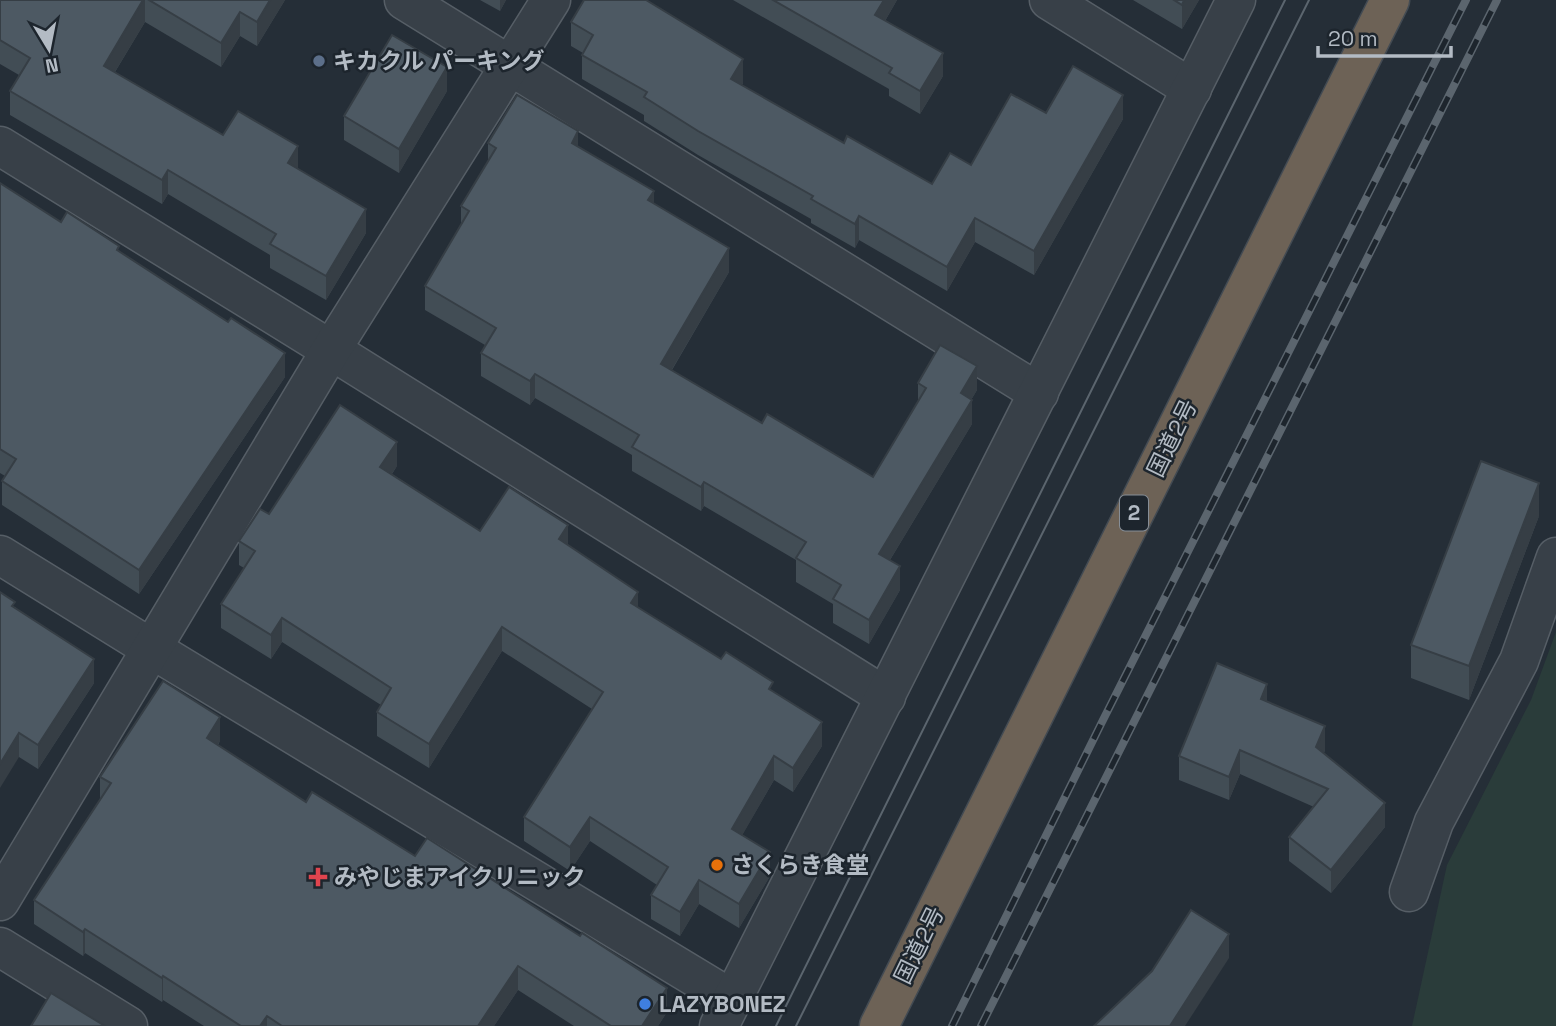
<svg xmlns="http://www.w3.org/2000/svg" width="1556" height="1026" font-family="'Space Grotesk','Noto Sans JP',sans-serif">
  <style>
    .green { fill: #2a3c3a }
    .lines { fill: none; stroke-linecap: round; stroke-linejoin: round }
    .minor-casing { stroke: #565e66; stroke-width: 41 }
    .highway-casing { stroke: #434b53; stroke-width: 41 }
    .minor { stroke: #384048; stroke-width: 38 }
    .highway { stroke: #6d6256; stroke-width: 38 }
    .tram { stroke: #5b656e; stroke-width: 2 }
    .rail-casing { stroke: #5b656e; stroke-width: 8 }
    .rail { stroke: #1d252d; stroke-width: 5; stroke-dasharray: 16; stroke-linecap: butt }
    .wall { fill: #424d55 }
    .shaded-wall { fill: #363e45 }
    .building { fill: #4d5963; stroke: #363e45; stroke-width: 2 }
    .service-dot { fill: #5c6f8a; stroke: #1d252d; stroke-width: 2.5 }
    .food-dot { fill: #e8710a; stroke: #1d252d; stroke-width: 2.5 }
    .health-dot { fill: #e0444e; stroke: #1d252d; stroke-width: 2.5 }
    .shop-dot { fill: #3f7fe0; stroke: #1d252d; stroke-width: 2.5 }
    .labels { text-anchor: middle; stroke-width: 5; stroke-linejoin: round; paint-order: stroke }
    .shield { fill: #1d252d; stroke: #868e97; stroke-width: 2 }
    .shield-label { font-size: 21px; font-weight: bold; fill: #b3bbc4 }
    .poi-label { font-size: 23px; font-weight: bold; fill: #b3bbc4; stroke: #1d252d; text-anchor: start }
    .street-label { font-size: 23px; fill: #b3bbc4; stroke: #1d252d }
  </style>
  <rect width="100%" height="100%" fill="#252e37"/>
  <path class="green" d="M1556,632v394h-144l35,-161 84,-165z"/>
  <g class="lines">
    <g class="minor-casing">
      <g id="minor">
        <path d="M404,0l635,393"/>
        <path d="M1049,0l143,89"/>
        <path d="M0,146l331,204 555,347"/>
        <path d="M0,555l152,94 581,351"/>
        <path d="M1409,892l25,-70 85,-161 37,-104"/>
        <path d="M0,901l331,-551 220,-350"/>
        <path d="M0,947l128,79"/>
        <path d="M719,1026l517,-1026"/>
      </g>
    </g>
    <g class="highway-casing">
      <path id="highway" d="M879,1026l511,-1026"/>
    </g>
    <use href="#minor" class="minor"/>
    <use href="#highway" class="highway"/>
    <g class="tram">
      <path d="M776,1026l509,-1026"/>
      <path d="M796,1026l513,-1026"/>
    </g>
    <g class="rail-casing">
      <g id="rail">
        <path d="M952,1026l150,-304 364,-722"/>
        <path d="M981,1026l516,-1026"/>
      </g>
    </g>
    <use href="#rail" class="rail"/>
  </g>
  <g class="wall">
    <path d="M0,0h285l-28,46 -17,-10 -19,31 -76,-45 -30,50 108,63 75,34 68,64 -40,67 -56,-32v-13l-102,-61 -6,10 -152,-89v-24l9,-16 -19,-11z"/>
    <path d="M480,0h26l-6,11z"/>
    <path d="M733,0h164l-12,21 58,55 -23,38 -31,-18v-7z"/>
    <path d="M1133,0h66l-17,29z"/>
    <path d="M571,22l172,61 -1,2 102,58 88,41 39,-19 75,-52 77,6 -89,156 -59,-33 -28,49 -88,-51 -4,8 -44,-25v-4l-113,-64 -54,-34v-6l-62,-36v-24l1,-2 -12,-7z"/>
    <path d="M447,91l-48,82 -55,-33v-24z"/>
    <path d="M488,143l90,4 76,56 75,69 -57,98 90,53 111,54 45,-75v-19l59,7 -6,10 1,24 -82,136 10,30 -31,54 -36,-21v-19l-37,-22v-22l-92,-54 -3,5 -69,-40v-16l-97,-57 -5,7 -49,-29v-23l4,-8 -60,-35v-24l36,-61v-19l27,-45z"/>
    <path d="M0,183l61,39 58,30 166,125 -146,217 -137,-89v-24l3,-5 -5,-3z"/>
    <path d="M397,466l-5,8 88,57 88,15 70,62 135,83 49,55 -29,46 -19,-12 -32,55 28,41 -31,52 -40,-24 -19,32 -29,-17v-24l6,-10 -67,-44 -20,30 -46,-30v-24l68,-108 -90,-58 -73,117 -52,-32v-24l4,-7 -99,-63 -11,17 -50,-31v-24l23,-36 -5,-3v-24l30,-27z"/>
    <path d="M1539,516l-70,184 -58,-22v-33z"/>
    <path d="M15,607l79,76 -56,86 -19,-12z"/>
    <path d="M1267,702l58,48 -1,3 61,74 -54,66 -42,-32v-24l25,-30 -74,-33 -11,26 -50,-20v-24z"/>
    <path d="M220,741l-2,4 88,57 361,210 -9,14h-84l-56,-36 -24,36h-290l-41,-26 -1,2 -77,-49 -2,3 -49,-32v-24l66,-101v-22z"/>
  </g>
  <g class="shaded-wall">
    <path d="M143,0h2v22l-41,68v-24z"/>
    <path d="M270,0h15l-28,46v-24z"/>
    <path d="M500,0h6l-6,11z"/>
    <path d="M884,0h13l-22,38v-23z"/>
    <path d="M1184,0h15l-17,29v-24z"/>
    <path d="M240,12v24l-19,31v-24z"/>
    <path d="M943,53v23l-23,38v-23z"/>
    <path d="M743,59v24l-12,19v-23z"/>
    <path d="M447,67v24l-48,82v-24z"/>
    <path d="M1123,95v24l-89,156v-24z"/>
    <path d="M578,131v24l-6,-12z"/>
    <path d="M298,146v24l-10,-7z"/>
    <path d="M168,170v24l-6,10v-24z"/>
    <path d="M654,191v24l-6,-15z"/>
    <path d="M366,209v24l-40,67v-24z"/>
    <path d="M859,216v24l-4,8v-24z"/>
    <path d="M975,218v24l-28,49v-24z"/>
    <path d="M729,248v24l-68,116v-24z"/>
    <path d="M285,353v24l-146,217v-24z"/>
    <path d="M977,366v24l-16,27v-24z"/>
    <path d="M535,374v24l-5,7v-24z"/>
    <path d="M972,400v24l-93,154v-24z"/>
    <path d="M397,442v24l-17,25v-24z"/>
    <path d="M704,482v24l-3,5v-24z"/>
    <path d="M1539,483v33l-70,184v-34z"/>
    <path d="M568,525v24l-9,-10z"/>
    <path d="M900,566v24l-31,54v-24z"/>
    <path d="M638,592v23l-7,-12z"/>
    <path d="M282,618v24l-11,17v-24z"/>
    <path d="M502,627v24l-73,117v-24z"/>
    <path d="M94,659v24l-56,86v-24z"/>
    <path d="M1267,684v24l-6,-9z"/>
    <path d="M220,717v24l-13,20v-23z"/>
    <path d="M822,722v24l-29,46v-24z"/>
    <path d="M1325,726v24l-9,21v-24z"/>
    <path d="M19,733v24l-19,31v-24z"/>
    <path d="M1240,750v24l-11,26v-23z"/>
    <path d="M774,756v24l-42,73v-24z"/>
    <path d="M1385,803v24l-54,66v-23z"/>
    <path d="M590,817v24l-20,30v-24z"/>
    <path d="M770,852v24l-31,52v-24z"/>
    <path d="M699,880v24l-19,32v-24z"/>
    <path d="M85,929v24l-2,3v-24z"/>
    <path d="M1229,934v24l-44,68h-15z"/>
    <path d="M518,966v24l-24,36h-16z"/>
    <path d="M163,976v24l-1,2v-24z"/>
    <path d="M667,988v24l-9,14h-16z"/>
    <path d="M267,1016v10h-7z"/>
  </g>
  <g class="building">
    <path d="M0,0h143l-39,66 119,69 15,-24 60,35 -10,17 78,46 -40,67 -56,-32 6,-10 -108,-64 -6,10 -152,-89 20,-33 -30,-18z"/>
    <path d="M149,0h121l-13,22 -17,-10 -19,31z"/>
    <path d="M584,0h62l97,59 -12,20 113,64 3,-7 85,48 18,-31 21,12 40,-71 35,19 27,-47 50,29 -89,156 -59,-33 -28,49 -88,-51 -4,8 -44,-25 2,-3 -115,-65 -54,-34 3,-5 -65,-37 11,-20 -22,-13z"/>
    <path d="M773,0h111l-9,15 68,38 -23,38 -31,-18 3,-5z"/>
    <path d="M1174,0h10l-2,5z"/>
    <path d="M392,35l55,32 -48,82 -55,-33z"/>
    <path d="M517,95l61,36 -6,12 82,48 -6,9 81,48 -68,116 101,59 5,-9 106,63 53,-89 -8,-5 22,-38 37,21 -16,27 11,7 -93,154 21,12 -31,54 -36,-21 8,-14 -45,-27 10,-16 -102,-60 -3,5 -69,-40 7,-12 -104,-61 -5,7 -49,-28 15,-25 -71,-42 44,-75 -8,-5 35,-58 -8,-5z"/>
    <path d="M0,183l61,39 6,-10 52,34 -2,4 111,72 3,-4 54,35 -146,217 -137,-89 14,-22 -16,-10z"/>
    <path d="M340,405l57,37 -17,25 100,64 29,-44 59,38 -9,14 79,53 -7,11 90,56 5,-7 47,30 -4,7 53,33 -29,46 -19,-12 -42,73 38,23 -31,52 -40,-24 -19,32 -29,-17 17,-28 -78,-50 -20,30 -46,-30 79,-125 -101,-65 -73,117 -52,-32 14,-24 -109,-70 -11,17 -50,-31 34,-53 -16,-10 21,-32 9,5z"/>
    <path d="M1481,461l58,22 -70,183 -58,-21z"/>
    <path d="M0,592l15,10 -3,4 82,53 -56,86 -19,-12 -19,31z"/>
    <path d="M1217,663l50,21 -6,15 64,27 -9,21 69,56 -54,67 -42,-33 39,-48 -88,-39 -11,27 -50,-21z"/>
    <path d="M163,681l57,36 -13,21 99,64 6,-10 103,64 12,-18 153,98 2,-3 85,55 -25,38h-31l-93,-60 -40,60h-196l-15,-10 -7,10h-19l-78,-50 -1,2 -77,-49 -2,3 -49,-32 77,-117 -11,-6z"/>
    <path d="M1191,910l38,24 -59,92h-76l58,-55z"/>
    <path d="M51,993l54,33h-74z"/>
  </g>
  <circle class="service-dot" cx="319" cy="61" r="7"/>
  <circle class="food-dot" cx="717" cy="865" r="7"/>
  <path class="health-dot" d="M314.5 866.5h7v7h7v7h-7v7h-7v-7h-7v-7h7z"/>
  <circle class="shop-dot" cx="645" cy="1004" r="7"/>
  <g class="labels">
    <rect class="shield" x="1120" y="495.5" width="28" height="35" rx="5"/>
    <g class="shield-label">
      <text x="1134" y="520">2</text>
    </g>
    <g class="poi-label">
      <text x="333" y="69">キカクル パーキング</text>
      <text x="731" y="873">さくらき食堂</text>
      <text x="334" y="885">みやじまアイクリニック</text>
      <text x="659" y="1012">LAZYBONEZ</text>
    </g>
    <g class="street-label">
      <text transform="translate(1172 438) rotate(-64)" y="8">国道2号</text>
      <text transform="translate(919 945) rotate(-64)" y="8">国道2号</text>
    </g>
  </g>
  <g transform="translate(49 49) rotate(170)" stroke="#1d252d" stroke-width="5" paint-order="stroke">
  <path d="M0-5L12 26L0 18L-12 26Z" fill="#b3bbc4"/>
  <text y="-10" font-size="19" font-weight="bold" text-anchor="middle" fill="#b3bbc4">N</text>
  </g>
  <path d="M1318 46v10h133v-10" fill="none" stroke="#b3bbc4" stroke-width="3.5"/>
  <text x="1328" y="46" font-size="21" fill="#b3bbc4" stroke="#1d252d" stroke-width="5" paint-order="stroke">20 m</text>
</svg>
